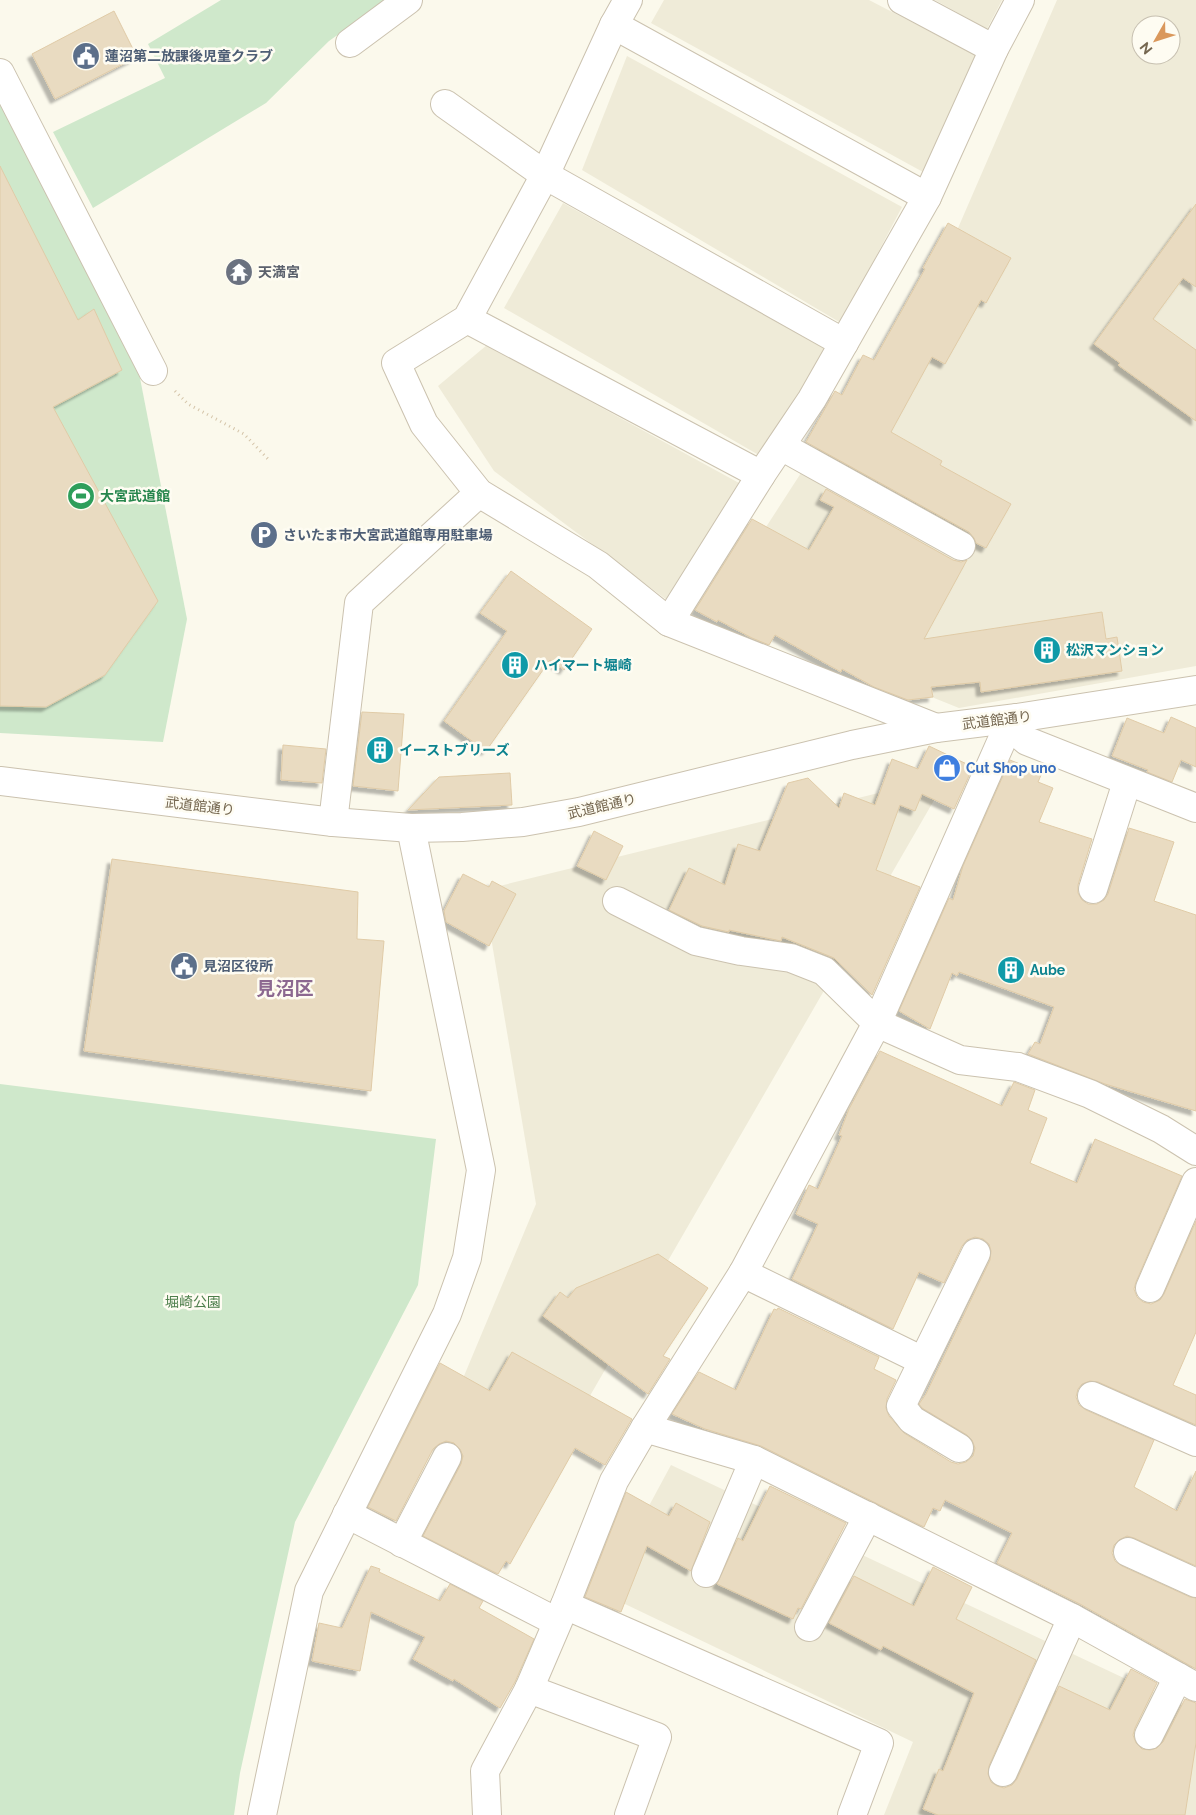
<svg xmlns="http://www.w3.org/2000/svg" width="1196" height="1815" font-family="Raleway,'Noto Sans JP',sans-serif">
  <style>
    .residential { fill: #efebd8; fill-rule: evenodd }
    .green { fill: #cfe8cb }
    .building { fill: #e9dbc1; stroke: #e0cba7; filter: url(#shadow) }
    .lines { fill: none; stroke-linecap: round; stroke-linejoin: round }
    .minor-casing { stroke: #cbc2af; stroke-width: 30 }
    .path { stroke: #d4c4a8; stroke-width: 3; stroke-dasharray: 1 4; stroke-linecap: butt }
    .minor { stroke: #fff; stroke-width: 28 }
    .labels { text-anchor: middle; stroke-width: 5; stroke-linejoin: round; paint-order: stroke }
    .service-label { font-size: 14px; font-weight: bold; fill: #4e5e75; stroke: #fefcf2; text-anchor: start }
    .worship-label { font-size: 14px; font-weight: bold; fill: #5b616d; stroke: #fefcf2; text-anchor: start }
    .leisure-label { font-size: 14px; font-weight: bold; fill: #27864d; stroke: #fefcf2; text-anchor: start }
    .culture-label { font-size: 14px; font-weight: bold; fill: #0d838f; stroke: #fefcf2; text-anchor: start }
    .street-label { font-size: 14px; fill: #756750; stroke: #fefcf2 }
    .shop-label { font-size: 14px; font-weight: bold; fill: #366cbe; stroke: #fefcf2; text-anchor: start }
    .park-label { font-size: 14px; fill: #4e7f4c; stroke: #fefcf2 }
    .district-label { font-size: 19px; font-weight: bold; fill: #8c6890; stroke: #fefcf2 }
  </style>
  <defs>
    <filter id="shadow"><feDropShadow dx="-4.5" dy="4.5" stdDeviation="1" flood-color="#0004"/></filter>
  </defs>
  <rect width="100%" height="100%" fill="#fbf9ec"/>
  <g class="residential">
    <path d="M664,0h205l108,56 -54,116 -272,-149z"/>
    <path d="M935,0h67l-15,29z"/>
    <path d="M1057,0h139v666l-237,42 -246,-99 242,-374zM1141,25h30v30h-30z"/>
    <path d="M627,56l275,151 -61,116 -259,-153z"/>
    <path d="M563,203l266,148 -72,103 -253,-146z"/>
    <path d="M487,345l252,138 -72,117 -173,-129 -56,-85z"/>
    <path d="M948,776l-439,760 -94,-43 121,-289 -53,-314z"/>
    <path d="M671,1465l525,247v103h-312l29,-73 -311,-149z"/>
  </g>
  <g class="green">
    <path d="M221,0h166l-58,41 -63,62 -173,105 -40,-76 112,-54 -17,-34z"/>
    <path d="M0,99l139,274 48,246 -24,123 -163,-9z"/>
    <path d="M0,1084l436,55 -18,146 -123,237 -55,251 -6,42h-234z"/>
  </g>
  <g class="building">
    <path d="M114,11l23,46 -82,42 -23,-45z"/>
    <path d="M0,166l78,154 16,-11 28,61 -69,37 105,194 -53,74 -59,32 -46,-1z"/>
    <path d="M1196,204v83l-13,-9 -30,41 43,31v71l-78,-56 2,-2 -26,-19z"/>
    <path d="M948,223l63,35 -25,45 -5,-3 -36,64 -13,-7 -41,75 51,29 -2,4 71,39 -25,44 -10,-5 -2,-5 -5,-6 -163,-90 29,-51 7,4 21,-40 11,5 51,-91 -2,-1z"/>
    <path d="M826,489l127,71 8,2 6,-2 -43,79 178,-27 4,27 11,-2 5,34 -141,21 -1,-10 -49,5 2,10 -25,3 -34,-13 -32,-18 -1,3 -66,-37 -6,10 -17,-7 -34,-18 -1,2 -22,-12 57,-91 57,31 25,-43 -14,-7z"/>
    <path d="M511,571l81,58 -28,41 -14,-10 -64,91 -42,-30 63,-90 -27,-18z"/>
    <path d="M362,712l42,2 -6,77 -45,-5z"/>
    <path d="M1171,717l25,11v39l-15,-7 -9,22 -25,-10 1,-2 -36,-14 15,-38 37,15z"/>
    <path d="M283,745l43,4 -4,34 -41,-3z"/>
    <path d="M929,746l44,21 -19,42 -32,-15 -7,17 -15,-6 -24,65 44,17 -48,108 -38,-37 -52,-21 -1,4 -52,-11v2l-27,-6 -33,-16 20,-42 36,17 13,-41 22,7 28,-68 20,-5 31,30 5,-15 31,12 17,-46 26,10z"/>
    <path d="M1010,760l32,13 -4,9 15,6 -14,34 53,17 -14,46v8l4,7 6,4h9l7,-4 4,-6 21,-66 45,14 -20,59 42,14v196l-91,-27 -77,-30 7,-12 5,2 14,-37 -95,-35 -2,4 -5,-3 -22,56 -31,-18 50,-113 4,2 10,-34z"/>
    <path d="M510,773l2,32 -104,5 31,-33z"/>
    <path d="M594,831l29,15 -17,34 -29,-14z"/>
    <path d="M112,859l246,33 -1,47 27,2 -13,150 -287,-40z"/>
    <path d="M463,874l26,13 3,-6 24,13 -27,52 -43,-24 -2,-11z"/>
    <path d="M880,1051l122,55 12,-24 21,8 -7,20 19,8 -17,45 47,20 18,-44 87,37 -46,106 -2,7 3,8 6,5 8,2 9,-4 4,-6 32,-73v111l-23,53 23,10v30l-98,-43 -8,-1 -8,3 -4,5 -2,8 3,8 7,5 68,30 -20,47 43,24 19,-40v95l-62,-28 -7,-2 -8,4 -5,5 -2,8 3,8 7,5 68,31 6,1v71l-116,-65 -83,-41 15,-30 -67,-33 -5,11 -7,-3 -9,19 -163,-81 -56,-17 -33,-15 27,-42 37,18 38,-81 3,1 1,-2 101,49 -5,12 22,11 -9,19 -1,9 3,8 15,17 47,29 7,2 8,-2 7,-6 2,-8 -3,-8 -5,-5 -45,-27 -3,-4 7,-10 64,-134 1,-9 -2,-7 -6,-5 -8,-2 -8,3 -5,6 -18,37 -25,-11 -26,57 -101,-50 26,-55 -22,-10 13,-29 9,4 24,-53 -3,-1 10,-26z"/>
    <path d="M658,1254l50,34 -45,68 7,3 -22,35 -105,-78 17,-24 8,6 8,-10z"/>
    <path d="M512,1352l120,67 -27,46 -30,-17 -65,116 -4,-3 -8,13 -75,-38 38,-72 2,-8 -3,-7 -6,-6 -8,-2 -7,3 -6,5 -37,72 -28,-14 72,-144 50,28z"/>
    <path d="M770,1486l76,37 -45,86 -3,-1 -5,11 -76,-35 21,-46 5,3z"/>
    <path d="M626,1492l43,24 7,-13 34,19 -19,49 -44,-25 -26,66 -36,-15z"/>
    <path d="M371,1566l9,3 -1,3 61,29 10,-17 33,17 -4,7 55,31 -19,43 -15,26 -46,-29 -1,2 -40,-22 12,-22 -54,-25 -11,59 -48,-10 7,-38 23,5z"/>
    <path d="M933,1567l39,20 -16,32 80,41 -47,106 -1,8 3,8 6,4 7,2 8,-3 5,-6 42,-93 51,24 21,-41 26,14 -22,45 -2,7 3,8 6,6 8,1 7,-2 6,-6 22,-43 11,4v40l-11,72h-247l-15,-6 16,-40 4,2 31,-78 -91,-47 -2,4 -52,-27 25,-47 60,30z"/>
  </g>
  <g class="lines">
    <g class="minor-casing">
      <g id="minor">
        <path d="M628,0l-14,25 -69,150 -78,144 -71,44 28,61 55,69 119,72 71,57 267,106"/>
        <path d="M902,0l92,49"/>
        <path d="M614,25l313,172"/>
        <path d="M350,43l58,-43"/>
        <path d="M0,73l153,298"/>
        <path d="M445,104l100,71 299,168"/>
        <path d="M467,319l294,156"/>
        <path d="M781,446l180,100"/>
        <path d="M669,622l92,-147 51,-76 115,-202 67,-148 26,-49"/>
        <path d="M1017,718l-4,11 14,12 169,67"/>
        <path d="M0,781l333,41 78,6 51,-1 61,-5 56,-10 273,-67 84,-17 81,-10 179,-28"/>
        <path d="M333,822l26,-219 120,-110"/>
        <path d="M1093,889l34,-107"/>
        <path d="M617,901l79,40 45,10 50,7 33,13 53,52 83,37 58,7 72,27 71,35 35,22"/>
        <path d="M743,1273l180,88"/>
        <path d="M1150,1288l46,-106"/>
        <path d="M1092,1396l104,46"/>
        <path d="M645,1428l109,32 318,158 124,69"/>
        <path d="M959,1448l-47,-28 -11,-14 75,-153"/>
        <path d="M347,1514l210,108"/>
        <path d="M402,1543l45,-86"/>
        <path d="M1128,1552l68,31"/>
        <path d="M706,1573l48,-113"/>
        <path d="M565,1605l314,138 -27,72"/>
        <path d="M809,1627l59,-111"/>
        <path d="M529,1689l128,48 -28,78"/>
        <path d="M1149,1735l29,-58"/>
        <path d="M1003,1772l69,-154"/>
        <path d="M262,1815l47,-224 138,-277 20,-56 14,-88 -70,-342"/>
        <path d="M487,1815l-2,-44 44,-82 36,-84 49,-124 31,-53 98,-155 134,-250 125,-283 11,-11"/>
      </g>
    </g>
    <path class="path" d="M175,391l13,13 56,30 24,25"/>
    <use href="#minor" class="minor"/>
  </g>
  <defs>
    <g id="civic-disc" transform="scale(1.4375)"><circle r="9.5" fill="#5c6f8a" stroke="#fefcf2"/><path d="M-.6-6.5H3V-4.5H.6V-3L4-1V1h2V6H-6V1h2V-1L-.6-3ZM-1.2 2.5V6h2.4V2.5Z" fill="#fff"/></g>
    <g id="temple-disc" transform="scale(1.4375)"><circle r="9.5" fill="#6b7280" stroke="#fefcf2"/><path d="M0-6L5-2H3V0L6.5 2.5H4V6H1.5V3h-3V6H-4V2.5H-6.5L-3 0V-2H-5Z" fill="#fff"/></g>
    <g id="stadium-disc" transform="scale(1.4375)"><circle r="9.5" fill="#2e9e5b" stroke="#fefcf2"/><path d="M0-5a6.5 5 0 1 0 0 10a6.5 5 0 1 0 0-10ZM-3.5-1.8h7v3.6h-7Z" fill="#fff"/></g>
    <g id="parking-disc" transform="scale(1.4375)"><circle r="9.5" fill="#5c6f8a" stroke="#fefcf2"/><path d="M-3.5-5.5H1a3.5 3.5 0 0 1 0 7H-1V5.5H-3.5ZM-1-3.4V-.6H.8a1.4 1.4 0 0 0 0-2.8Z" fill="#fff"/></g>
    <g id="building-disc" transform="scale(1.4375)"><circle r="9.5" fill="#0f9aa8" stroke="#fefcf2"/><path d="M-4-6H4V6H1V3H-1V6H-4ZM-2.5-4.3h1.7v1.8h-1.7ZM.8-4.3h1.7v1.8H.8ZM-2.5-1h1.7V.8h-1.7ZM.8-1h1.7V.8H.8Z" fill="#fff"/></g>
    <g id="shop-disc" transform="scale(1.4375)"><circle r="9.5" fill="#3f7fe0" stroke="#fefcf2"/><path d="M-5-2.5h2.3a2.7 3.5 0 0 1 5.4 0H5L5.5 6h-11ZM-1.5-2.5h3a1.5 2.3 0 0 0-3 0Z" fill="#fff"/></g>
  </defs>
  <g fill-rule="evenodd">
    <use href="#civic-disc" x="86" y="56"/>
    <use href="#temple-disc" x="239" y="272"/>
    <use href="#stadium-disc" x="81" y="496"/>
    <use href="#parking-disc" x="264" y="535"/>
    <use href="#building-disc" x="1047" y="650"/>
    <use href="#building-disc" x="515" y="665"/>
    <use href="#building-disc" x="380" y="750"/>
    <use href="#shop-disc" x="947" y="768"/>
    <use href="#civic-disc" x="184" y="966"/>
    <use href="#building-disc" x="1011" y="970"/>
  </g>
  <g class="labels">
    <g class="service-label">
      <text x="105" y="61">蓮沼第二放課後児童クラブ</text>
      <text x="283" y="540">さいたま市大宮武道館専用駐車場</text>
      <text x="203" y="971">見沼区役所</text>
    </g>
    <g class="worship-label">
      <text x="258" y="277">天満宮</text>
    </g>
    <g class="leisure-label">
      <text x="100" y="501">大宮武道館</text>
    </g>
    <g class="culture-label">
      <text x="1066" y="655">松沢マンション</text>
      <text x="534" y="670">ハイマート堀崎</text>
      <text x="399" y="755">イーストブリーズ</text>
      <text x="1030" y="975">Aube</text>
    </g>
    <g class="street-label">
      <text transform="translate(997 720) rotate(-7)" y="5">武道館通り</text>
      <text transform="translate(200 806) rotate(7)" y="5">武道館通り</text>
      <text transform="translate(602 806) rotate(-13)" y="5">武道館通り</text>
    </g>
    <g class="shop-label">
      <text x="966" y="773">Cut Shop uno</text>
    </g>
    <g class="park-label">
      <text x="193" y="1307">堀崎公園</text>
    </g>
    <g class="district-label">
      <text x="285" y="995">見沼区</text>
    </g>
  </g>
  <g transform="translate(1156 40) rotate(231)"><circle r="24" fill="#fefcf2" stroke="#c7c0b1"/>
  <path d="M0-4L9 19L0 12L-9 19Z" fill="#da985c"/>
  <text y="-8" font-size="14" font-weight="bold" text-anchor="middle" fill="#756750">N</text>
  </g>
</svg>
